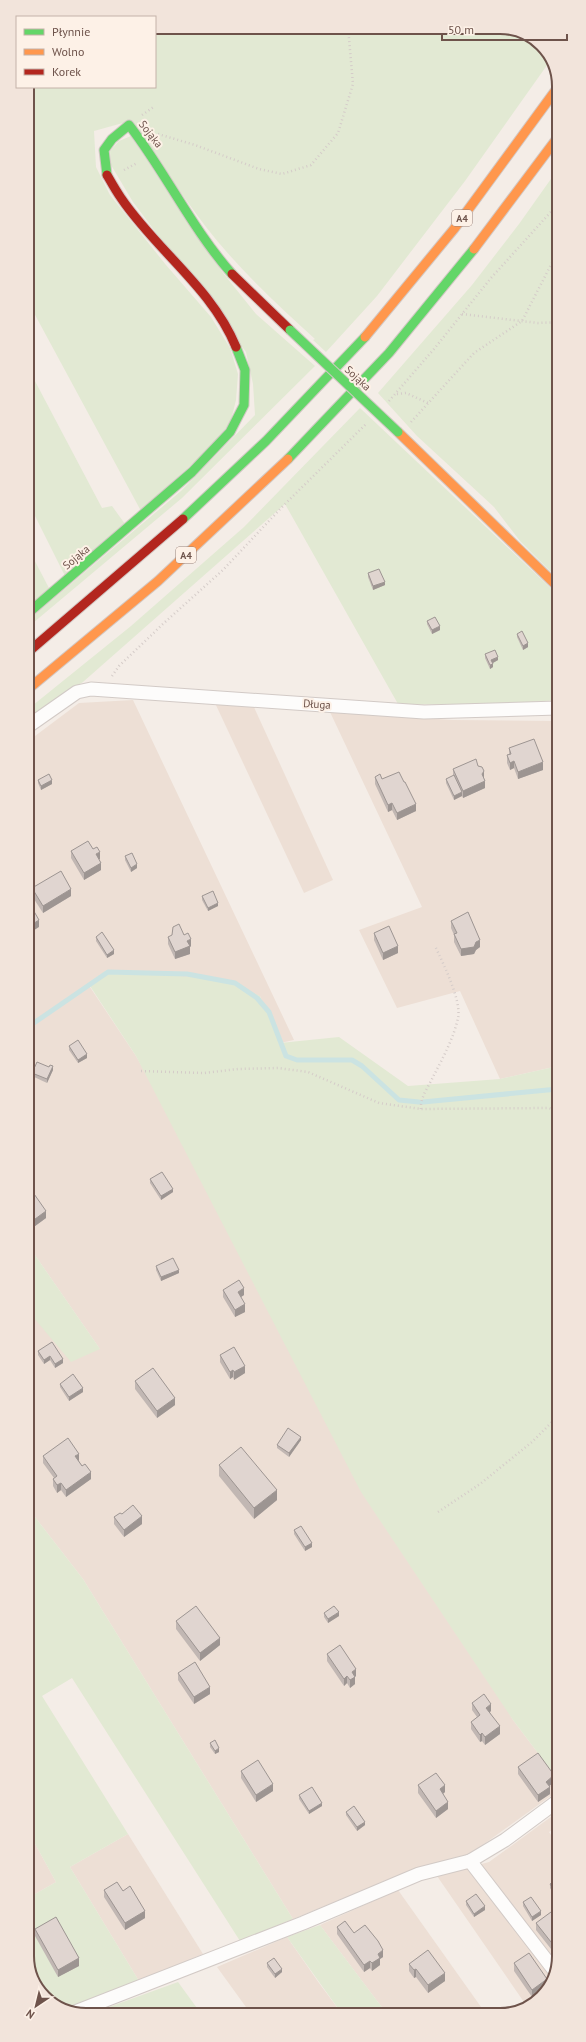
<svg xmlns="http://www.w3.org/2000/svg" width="586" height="2042" font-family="'PT Sans',sans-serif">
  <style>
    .residential { fill: #eddfd5 }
    .green { fill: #e2e9d3 }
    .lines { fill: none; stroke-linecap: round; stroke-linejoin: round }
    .stream { stroke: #cbe3e2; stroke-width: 5 }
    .street-casing { stroke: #d2cac6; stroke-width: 15 }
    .fast-casing { stroke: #d2c8c4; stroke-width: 11 }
    .slow-casing { stroke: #d2c8c4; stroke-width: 11 }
    .jam-casing { stroke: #d2c8c4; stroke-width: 11 }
    .path { stroke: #d5ccc9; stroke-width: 2.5; stroke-dasharray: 1 3; stroke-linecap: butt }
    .street { stroke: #fdfcfb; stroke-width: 13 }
    .fast { stroke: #63d668; stroke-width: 9 }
    .slow { stroke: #ff974d; stroke-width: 9 }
    .jam { stroke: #b3261e; stroke-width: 9 }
    .fast-bridge-casing { stroke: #d2c8c4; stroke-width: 11; stroke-linecap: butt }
    .fast-bridge { stroke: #63d668; stroke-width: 9 }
    .wall { fill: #c1b7b3 }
    .shaded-wall { fill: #9d9592 }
    .building { fill: #e0d5d0; stroke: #9d9592 }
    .labels { text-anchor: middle; stroke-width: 4; stroke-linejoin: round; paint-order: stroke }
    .shield { fill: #fdf1e7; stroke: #99827a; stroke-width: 1 }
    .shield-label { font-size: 10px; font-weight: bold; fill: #6e534b }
    .street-label { font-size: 11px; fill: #6e534b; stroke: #fdf1e7 }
    .rim { fill: none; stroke: #6e534b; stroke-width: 2 }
  </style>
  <rect width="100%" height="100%" fill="#f4ede7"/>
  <g class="residential">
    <path d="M133,700l161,340 -14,3 -20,-47 -153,-26 -19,14 48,72 377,664 46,61v9l-97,70 -47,9 -122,50 -210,-340 -55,-71v-198l72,39 -72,-104 -1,-503 52,-39z"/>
    <path d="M215,703l38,2 80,175 -29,13z"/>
    <path d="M330,712l123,8 105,1v345l-58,13 -40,-88 -63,17 -38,-78 63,-23z"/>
    <path d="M559,1811v14l-10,7 10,14v110l-12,36 -21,13 -89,-129 52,-14z"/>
    <path d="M28,1831l28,51 -28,16z"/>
    <path d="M128,1834l75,120 -64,27 -69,-114z"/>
    <path d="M398,1890l88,124h-99l-67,-89z"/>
    <path d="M287,1937l32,46 23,31h-91l-34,-47z"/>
  </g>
  <g class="green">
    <path d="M155,27h353l31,15 11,19 -85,120 -88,115 -51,56 -13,-12 2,-1c-39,-35 -77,-71 -109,-112 -26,-34 -50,-71 -76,-106l-36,10 2,36 14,28 56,70 45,52 19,31 8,26 -2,26 -5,20 -13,20 -77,71 -114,-211v-213h128z"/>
    <path d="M131,136l92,137 33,41 59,52 -133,132 -155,130v-7l154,-130 74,-76 -2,-31 -7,-32 -113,-150 -22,-37 -1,-14 9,-10z"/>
    <path d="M558,169v410l-38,-38 -26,-34 -77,-71 -39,-43 94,-108 47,-61z"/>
    <path d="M27,366l75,142 10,-2 13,18 -60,52 -38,-76z"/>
    <path d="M360,408l198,187v105l-68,5 -92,-1 -113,-200 -202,178 -25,15 -31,24v-11l104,-84 113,-99z"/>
    <path d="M27,546l23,44 -23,18z"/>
    <path d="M107,970l119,10 34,16 20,47 59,-6 69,49 92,-7 58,-13 1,715 -46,-61 -152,-228 -225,-436 -48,-73z"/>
    <path d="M28,1245l72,104 -29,13 -43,-51z"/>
    <path d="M28,1508l55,71 210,340 -53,22 -168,-263 -30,18 86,138 -58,33 69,114 -73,27 -17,-7 -21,-37v-66l28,-16 -28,-51z"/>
    <path d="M320,1925l67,89h-45l-55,-77z"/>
    <path d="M178,1982l24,33h-115z"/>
  </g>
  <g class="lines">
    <g class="stream">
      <path d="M28,1027l80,-55 79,2 48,9 22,15 12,14 17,44 11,4h55l10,6 37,34 20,2"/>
      <path d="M423,1102l135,-13"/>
    </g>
    <g class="street-casing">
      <g id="street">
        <path d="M27,727l50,-35 14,-3 333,23 134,-4"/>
        <path d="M470,1861l84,109"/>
        <path d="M75,2012l228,-89 116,-49 51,-13 35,-21 54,-40"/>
      </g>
    </g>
    <g class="fast-casing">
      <g id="fast">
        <path d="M107,175l-3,-25 8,-11 17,-14c37,48 63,104 103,149"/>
        <path d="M288,459l101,-106 85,-104"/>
        <path d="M183,519l83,-78 99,-104"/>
        <path d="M27,614l165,-142 38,-40 14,-27 1,-35 -9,-23"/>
      </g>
    </g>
    <g class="slow-casing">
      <g id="slow">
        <path d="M474,249l84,-112"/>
        <path d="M365,337l89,-108 104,-142"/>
        <path d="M398,432l160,155"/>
        <path d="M27,690l131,-109 130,-122"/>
      </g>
    </g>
    <g class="jam-casing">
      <g id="jam">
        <path d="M107,175c4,7 9,16 14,23 35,52 91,90 115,149"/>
        <path d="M232,274l58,56"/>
        <path d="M27,653l156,-134"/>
      </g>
    </g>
    <g class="path">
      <path d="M142,115l13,-9"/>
      <path d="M158,134l37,11 64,24 23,5 29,-9 27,-32 15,-49 -5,-57"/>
      <path d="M124,170l13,-7"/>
      <path d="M462,314l76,9 20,-1"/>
      <path d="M397,394l9,-1 22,10"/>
      <path d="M389,401l45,-52 57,-71 67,-74"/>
      <path d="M411,422l63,-69 48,-32 33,-64 3,-18"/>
      <path d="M112,676l7,-10 45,-43 59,-53 60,-64 83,-82"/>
      <path d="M141,1071l63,2 34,-4 40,-1 30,4 71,31 42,6 128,-1 9,4"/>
      <path d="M421,1109c-1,-12 8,-23 13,-34 9,-17 20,-38 24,-57 4,-17 -16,-57 -23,-72"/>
      <path d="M438,1512l42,-28 52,-42 27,-27"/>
    </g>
    <use href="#street" class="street"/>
    <use href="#fast" class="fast"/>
    <use href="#slow" class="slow"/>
    <use href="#jam" class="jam"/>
    <g class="fast-bridge-casing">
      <path id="fast-bridge" d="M290,330l108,102"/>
    </g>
    <use href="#fast-bridge" class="fast-bridge"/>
  </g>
  <g class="wall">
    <path d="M368,573l17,12 -12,5 -5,-13z"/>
    <path d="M427,621l13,9 -8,4 -5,-10z"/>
    <path d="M517,634l11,13 -5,3 -6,-13z"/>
    <path d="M485,654l13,6 -5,3v4l-3,2 -5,-11z"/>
    <path d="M509,748l34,22 -25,9 -4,-11 -4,2 -3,-7v-8l2,-1z"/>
    <path d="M453,769l31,9 1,10 -22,10 -1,-2 -8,4 -8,-17v-4l7,-3z"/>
    <path d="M375,777l7,2 34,32 -19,9 -5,-10 -4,2 -13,-28z"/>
    <path d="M38,780l14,4 -11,6 -3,-7z"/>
    <path d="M93,849l7,10h-1l2,11 -17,10 -13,-22v-7z"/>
    <path d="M125,856l12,12 -6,4 -6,-12z"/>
    <path d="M32,888l39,8 -28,17 -11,-17z"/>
    <path d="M202,896l16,10 -10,5 -6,-11z"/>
    <path d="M451,921l29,26 -4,3 -2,4 -13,2 -7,-14v-7l-3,-7z"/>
    <path d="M374,933l24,20 -15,7 -9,-20z"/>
    <path d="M184,935l7,11 -1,1v7l-15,5 -7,-15v-7z"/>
    <path d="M96,937l18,17 -7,4 -11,-17z"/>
    <path d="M69,1046l18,12 -9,5 -9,-13z"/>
    <path d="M53,1070l-6,13 -15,-7v-3z"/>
    <path d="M150,1179l23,13 -12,8 -11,-17z"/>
    <path d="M28,1194l18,24 -15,11 -3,-6z"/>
    <path d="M156,1266l23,7 -18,8 -5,-11z"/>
    <path d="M223,1290l21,5 -3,2 4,15 -10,5 -12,-20z"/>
    <path d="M38,1351l25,12 -8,5 -5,-8 -6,4 -6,-9z"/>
    <path d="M220,1355l25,18 -11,7 -1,-3 -3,2 -10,-17z"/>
    <path d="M135,1381l40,24 -18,13 -22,-29z"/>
    <path d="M60,1384l23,8 -14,9 -9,-14z"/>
    <path d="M301,1440l-12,17 -12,-9v-3z"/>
    <path d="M43,1456l36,5 12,18 -25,18 -5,-7 -4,3 -4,-7v-7l1,-1 -11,-15z"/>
    <path d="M219,1465l58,35 -23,19 -35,-43z"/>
    <path d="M122,1514l20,10 -18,13 -10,-13v-7z"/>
    <path d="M294,1530l18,17 -7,4 -11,-17z"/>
    <path d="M324,1613l15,3 -11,7 -4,-6z"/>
    <path d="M176,1621l44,24 -20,16 -24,-32z"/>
    <path d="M327,1654l29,22 -1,1v7l-5,4 -3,-5 -3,3 -17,-25z"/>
    <path d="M178,1673l32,21 -16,10 -16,-24z"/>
    <path d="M472,1703l19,8 -1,1 10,22 -15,11 -3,-4 -2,1 -9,-13v-7l6,-5 -5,-7z"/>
    <path d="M210,1743l9,9 -4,2 -5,-7z"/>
    <path d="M518,1767l36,15 -5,4 1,8 -12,8 -20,-28z"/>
    <path d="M241,1771l32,20 -17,11 -15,-24z"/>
    <path d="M418,1785l27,7 -2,2 5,15 -12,9 -18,-25z"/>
    <path d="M299,1795l23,11 -13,8 -10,-15z"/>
    <path d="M346,1812l19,13 -8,6 -11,-16z"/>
    <path d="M559,1881v21l-9,-14v-4z"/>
    <path d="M104,1890l19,1 22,27 -20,12 -21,-33z"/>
    <path d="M466,1901l19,9 -11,7 -8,-12z"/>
    <path d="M523,1902l18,13 -9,6 -9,-15z"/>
    <path d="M559,1918v33l-4,3 -19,-24v-7l21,-4z"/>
    <path d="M337,1927l17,6 29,24 -3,2v6l-8,6 -2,-3 -6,4 -27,-38z"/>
    <path d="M35,1929l44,37 -21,11 -23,-41z"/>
    <path d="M267,1963l15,9 -7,6 -8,-11z"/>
    <path d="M514,1963l33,24 -15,10 -18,-26z"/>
    <path d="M409,1964l36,17 -17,12 -12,-16 -2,1 -5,-7z"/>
  </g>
  <g class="shaded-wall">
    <path d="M385,582v3l-12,5v-4z"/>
    <path d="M440,626v4l-8,4v-4z"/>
    <path d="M528,643v4l-5,3v-4z"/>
    <path d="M498,657v3l-7,4v-4z"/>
    <path d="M493,664v3l-3,2v-4z"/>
    <path d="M514,761v7l-4,2v-7z"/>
    <path d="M543,762v8l-25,9v-7z"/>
    <path d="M484,771v7l-2,4v-8z"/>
    <path d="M52,780v4l-11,6v-4z"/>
    <path d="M485,781v7l-22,10v-7z"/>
    <path d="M462,792v4l-8,4v-4z"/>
    <path d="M392,803v7l-4,2v-7z"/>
    <path d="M416,804v7l-19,9v-7z"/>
    <path d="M100,852v7l-4,2v-7z"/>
    <path d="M101,863v7l-17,10v-7z"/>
    <path d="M137,864v4l-6,4v-4z"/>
    <path d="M71,889v7l-28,17v-7z"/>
    <path d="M218,903v3l-10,5v-3z"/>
    <path d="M39,920v7l-11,7v-7z"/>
    <path d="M191,939v7l-1,1v7l-15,5v-7l12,-11z"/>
    <path d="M480,940v7l-4,3 -2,4 -13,2v-7z"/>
    <path d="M398,946v7l-15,7v-7z"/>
    <path d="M114,950v4l-7,4v-3z"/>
    <path d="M87,1054v4l-9,5v-3z"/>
    <path d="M53,1066v4l-6,13v-4z"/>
    <path d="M173,1189v3l-12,8v-4z"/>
    <path d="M46,1211v7l-15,11v-7z"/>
    <path d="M179,1270v3l-18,8v-4z"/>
    <path d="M244,1288v7l-6,4v-7z"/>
    <path d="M245,1304v8l-10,5v-7z"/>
    <path d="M50,1356v4l-6,4v-4z"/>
    <path d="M63,1359v4l-8,5v-4z"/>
    <path d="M245,1366v7l-11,7v-8z"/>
    <path d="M233,1370v7l-3,2v-7z"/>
    <path d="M83,1388v4l-14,9v-4z"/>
    <path d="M175,1398v7l-18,13v-7z"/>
    <path d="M301,1437v3l-12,17v-4z"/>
    <path d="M79,1454v7l-4,3v-8z"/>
    <path d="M91,1472v7l-25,18v-7z"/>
    <path d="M61,1483v7l-4,3v-8z"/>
    <path d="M277,1490v10l-23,19v-11z"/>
    <path d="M142,1516v8l-18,13v-7z"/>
    <path d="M312,1543v4l-7,4v-4z"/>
    <path d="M339,1612v4l-11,7v-4z"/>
    <path d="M220,1638v7l-20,16v-8z"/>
    <path d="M356,1669v7l-2,1h1v7l-5,4v-8l2,-8z"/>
    <path d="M347,1676v7l-3,3v-7z"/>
    <path d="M210,1687v7l-16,10v-7z"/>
    <path d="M491,1704v7l-5,4v-7z"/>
    <path d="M500,1726v8l-15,11v-8z"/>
    <path d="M482,1733v8l-2,1v-7z"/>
    <path d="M219,1748v4l-4,2v-3z"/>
    <path d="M554,1775v7l-8,7v-7z"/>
    <path d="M273,1784v7l-17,11v-7z"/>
    <path d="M445,1785v7l-5,4v-7z"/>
    <path d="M550,1787v7l-12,8v-7z"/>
    <path d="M448,1802v7l-12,9v-7z"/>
    <path d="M322,1803v3l-13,8v-3z"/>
    <path d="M365,1822v3l-8,6v-4z"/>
    <path d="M485,1906v4l-11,7v-3z"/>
    <path d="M145,1911v7l-20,12v-7z"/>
    <path d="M541,1911v4l-9,6v-4z"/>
    <path d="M559,1944v7l-4,3v-7z"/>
    <path d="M383,1950v7l-3,2v6l-8,6v-8l6,-9z"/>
    <path d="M79,1958v8l-21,11v-7z"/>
    <path d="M370,1961v7l-6,4v-7z"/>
    <path d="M282,1969v3l-7,6v-4z"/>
    <path d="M416,1969v8l-2,1v-8z"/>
    <path d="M445,1973v8l-17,12v-8z"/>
    <path d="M547,1979v8l-15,10v-7z"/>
  </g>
  <g class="building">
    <path d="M379,569l6,13 -12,4 -5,-13z"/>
    <path d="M435,617l5,9 -8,4 -5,-9z"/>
    <path d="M522,631l6,12 -5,3 -6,-12z"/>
    <path d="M495,650l3,7 -7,3 2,4 -3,1 -5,-11z"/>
    <path d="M534,739l9,23 -25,10 -4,-11 -4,2 -3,-8 4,-1 -2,-6z"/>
    <path d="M476,759l2,7 4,1 2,4 -2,3 3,7 -22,10 -10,-22z"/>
    <path d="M399,772l5,10h1l11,22 -19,9 -5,-10 -4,2 -13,-28 5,-3 2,5z"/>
    <path d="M49,774l3,6 -11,6 -3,-6z"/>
    <path d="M454,775l8,17 -8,4 -8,-17z"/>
    <path d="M88,841l5,8 4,-2 3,5 -4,2 5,9 -17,10 -13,-22z"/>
    <path d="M132,853l5,11 -6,4 -6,-12z"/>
    <path d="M61,871l10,18 -28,17 -11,-18z"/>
    <path d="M213,891l5,12 -10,5 -6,-12z"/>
    <path d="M28,901l11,19 -11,7z"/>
    <path d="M468,912l12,28 -4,2 -2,5 -13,2 -7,-15 3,-1 -6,-12z"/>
    <path d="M179,924l5,11 4,-2 3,6 -4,2 3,5 -15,6 -7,-15 4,-2 1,-8z"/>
    <path d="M389,926l9,20 -15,7 -9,-20z"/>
    <path d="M102,932l12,18 -7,5 -11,-18z"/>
    <path d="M78,1040l9,14 -9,6 -9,-14z"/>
    <path d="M37,1062l12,5 1,-2 3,1 -6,13 -15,-6z"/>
    <path d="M162,1172l11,17 -12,7 -11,-17z"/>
    <path d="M32,1191l14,20 -15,11 -3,-6v-22z"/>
    <path d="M173,1258l6,12 -18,7 -5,-11z"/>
    <path d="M239,1280l5,8 -6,4 7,12 -10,6 -12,-20z"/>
    <path d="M52,1342l11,17 -8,5 -5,-8 -6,4 -6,-9z"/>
    <path d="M234,1347l11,19 -11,6 -1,-2 -3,2 -10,-17z"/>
    <path d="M153,1368l22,30 -18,13 -22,-30z"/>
    <path d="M73,1374l10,14 -14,9 -9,-13z"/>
    <path d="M288,1428l13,9 -12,16 -12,-8z"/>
    <path d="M68,1438l11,16 -4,2 7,10 3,-2 6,8 -25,18 -5,-7 -4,2 -4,-6 4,-3 -14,-20z"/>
    <path d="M241,1447l36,43 -23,18 -35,-43z"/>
    <path d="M133,1505l9,11 -18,14 -10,-13 6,-4 2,1z"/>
    <path d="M301,1526l11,17 -7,4 -11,-17z"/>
    <path d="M196,1606l24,32 -20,15 -24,-32z"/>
    <path d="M334,1606l5,6 -11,7 -4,-6z"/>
    <path d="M340,1645l16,24 -4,3 3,5 -5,3 -3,-4 -3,3 -17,-25z"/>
    <path d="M195,1662l15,25 -16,10 -16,-24z"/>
    <path d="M484,1694l7,10 -5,4 14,18 -15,11 -3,-4 -2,2 -9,-13 9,-7 -8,-12z"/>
    <path d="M215,1740l4,8 -4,3 -5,-8z"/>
    <path d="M538,1753l16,22 -8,7 4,5 -12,8 -20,-28z"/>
    <path d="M258,1760l15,24 -17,11 -15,-24z"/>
    <path d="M436,1773l9,12 -5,4 8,13 -12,9 -18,-26z"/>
    <path d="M312,1787l10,16 -13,8 -10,-16z"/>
    <path d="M354,1806l11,16 -8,5 -11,-15z"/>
    <path d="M557,1879l2,2v17l-9,-14z"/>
    <path d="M117,1882l6,9 7,-5 15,25 -20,12 -21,-33z"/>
    <path d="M476,1894l9,12 -11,8 -8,-13z"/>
    <path d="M531,1897l10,14 -9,6 -9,-15z"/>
    <path d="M551,1912l6,7 2,-1v26l-4,3 -19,-24z"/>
    <path d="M56,1917l23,41 -21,12 -23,-41z"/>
    <path d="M345,1921l9,12 11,-8 13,16 5,9 -5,4 2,4 -8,5 -2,-2 -6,4 -27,-38z"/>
    <path d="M428,1950l17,23 -17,12 -12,-16 -2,1 -5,-6z"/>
    <path d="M529,1953l18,26 -15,11 -18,-27z"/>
    <path d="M274,1958l8,11 -7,5 -8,-11z"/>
  </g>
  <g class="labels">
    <g class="shield">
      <rect x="452" y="210" width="20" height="16" rx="3"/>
      <rect x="176" y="547" width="20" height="16" rx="3"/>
    </g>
    <g class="shield-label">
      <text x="462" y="222">A4</text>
      <text x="186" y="559">A4</text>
    </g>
    <g class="street-label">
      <text transform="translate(151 134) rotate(52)" y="4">Sojąka</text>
      <text transform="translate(358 378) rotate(43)" y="4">Sojąka</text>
      <text transform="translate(76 557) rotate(-40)" y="4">Sojąka</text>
      <text transform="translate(317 704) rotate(4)" y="4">Długa</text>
    </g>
  </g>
  <path d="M0 0H586V2042H0ZM86 34H500A52 52 0 0 1 552 86V1956A52 52 0 0 1 500 2008H86A52 52 0 0 1 34 1956V86A52 52 0 0 1 86 34Z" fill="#f2e4db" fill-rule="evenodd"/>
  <path class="rim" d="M86 34H500A52 52 0 0 1 552 86V1956A52 52 0 0 1 500 2008H86A52 52 0 0 1 34 1956V86A52 52 0 0 1 86 34Z"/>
  <rect x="16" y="16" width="140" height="72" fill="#fdf1e7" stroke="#c4b2a9"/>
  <rect x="24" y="29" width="20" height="6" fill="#63d668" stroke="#c4b2a9"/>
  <text x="52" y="36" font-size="12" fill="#6e534b">Płynnie</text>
  <rect x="24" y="49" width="20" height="6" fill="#ff974d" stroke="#c4b2a9"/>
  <text x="52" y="56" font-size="12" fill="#6e534b">Wolno</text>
  <rect x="24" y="69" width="20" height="6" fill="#b3261e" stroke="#c4b2a9"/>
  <text x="52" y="76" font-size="12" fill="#6e534b">Korek</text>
  <g transform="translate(36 2006) rotate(215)" stroke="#fdf1e7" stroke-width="3" paint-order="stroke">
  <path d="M0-3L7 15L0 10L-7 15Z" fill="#6e534b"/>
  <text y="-6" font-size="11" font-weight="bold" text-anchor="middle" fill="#6e534b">N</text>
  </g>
  <path d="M442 34v6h125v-6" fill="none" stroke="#6e534b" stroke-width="2"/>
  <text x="448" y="34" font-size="12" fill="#6e534b" stroke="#fdf1e7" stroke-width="3" paint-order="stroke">50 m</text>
</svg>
